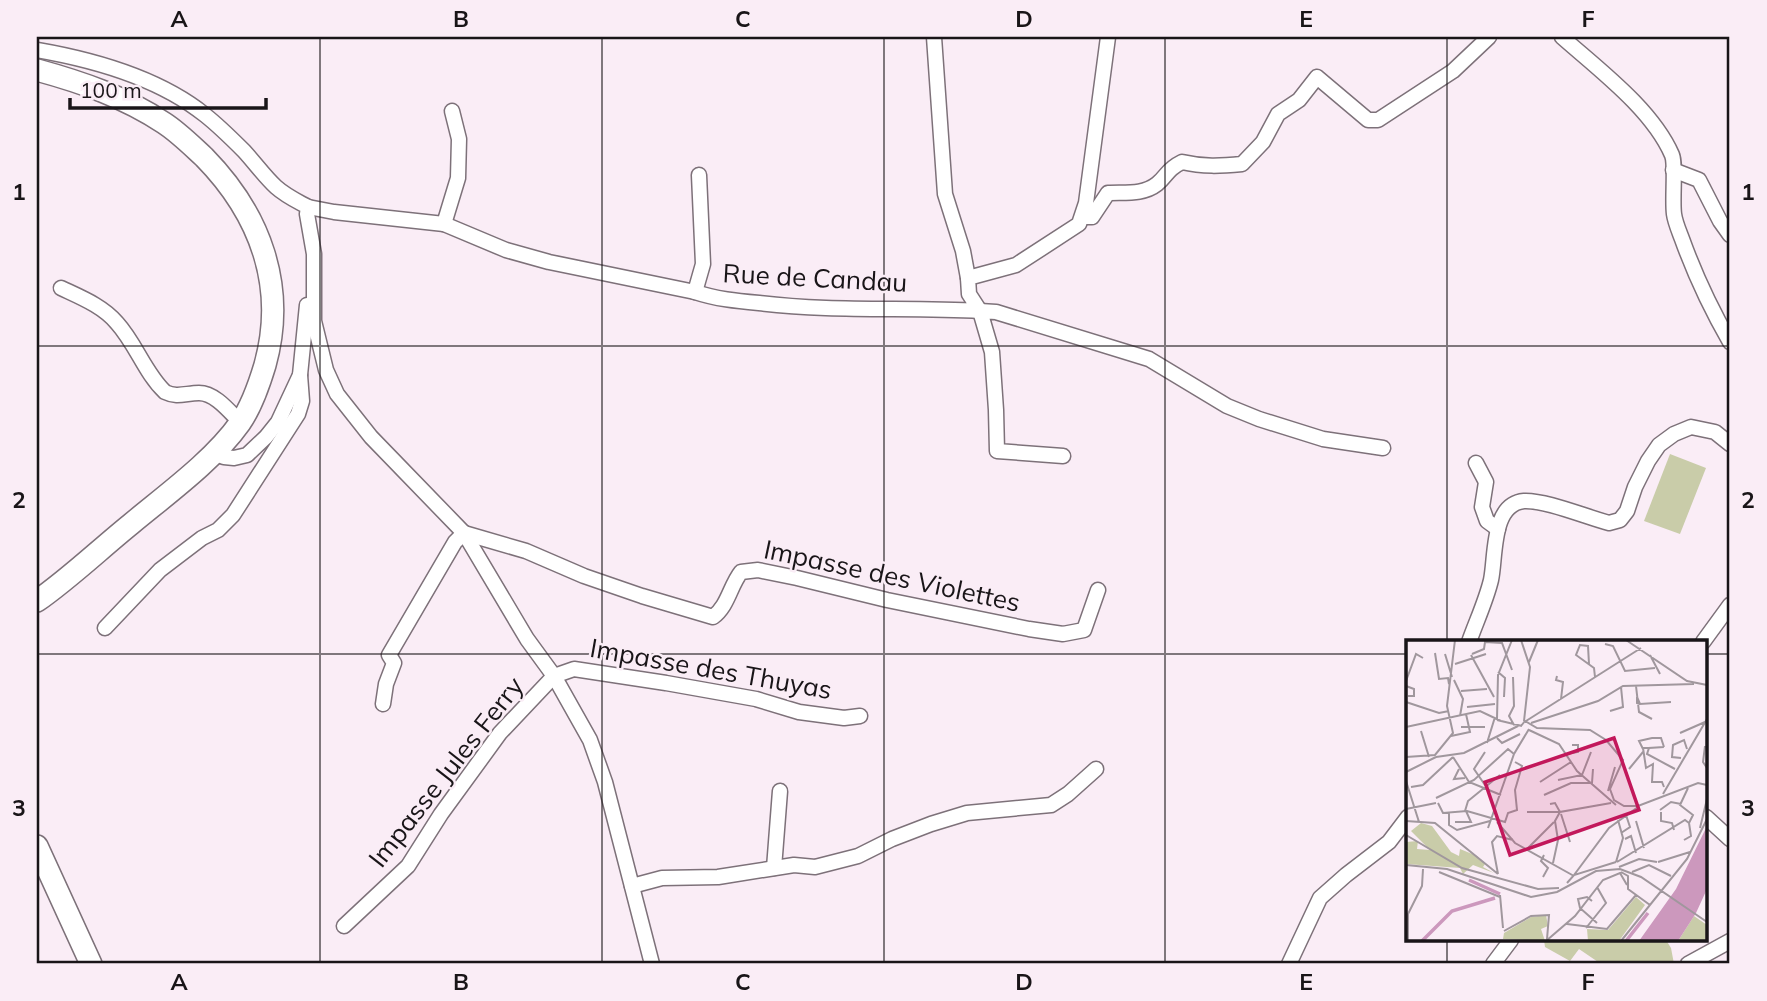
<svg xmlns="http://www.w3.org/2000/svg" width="1767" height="1001" font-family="Mulish,sans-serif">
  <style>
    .green { fill: #c9cca9 }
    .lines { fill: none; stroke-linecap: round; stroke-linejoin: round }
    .street-casing { stroke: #7d7179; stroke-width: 17 }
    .secondary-casing { stroke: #7d7179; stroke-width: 24 }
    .street { stroke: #fff; stroke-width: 14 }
    .secondary { stroke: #fff; stroke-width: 21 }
    .grid { fill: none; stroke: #191518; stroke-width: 2; stroke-opacity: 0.55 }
    .labels { text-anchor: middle; stroke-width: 5; stroke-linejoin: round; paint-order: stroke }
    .street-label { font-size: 26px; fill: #191518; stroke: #faedf6 }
    .inset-river { fill: none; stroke: #cc98bd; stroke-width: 3.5 }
    .inset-road { fill: none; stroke: #a0979d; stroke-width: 2 }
    .view { fill: #c2185b; fill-opacity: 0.15; stroke: #c2185b; stroke-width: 3.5 }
    .inset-edge { fill: none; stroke: #191518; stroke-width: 3.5 }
    .neatline { fill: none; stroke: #191518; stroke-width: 2.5 }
    .grid-label { font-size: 23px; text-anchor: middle; font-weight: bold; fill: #191518 }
  </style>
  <rect width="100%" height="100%" fill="#faedf6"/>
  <g class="green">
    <path d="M1670,454l36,14 -26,66 -36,-13z"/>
    <path d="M1544,940h122l5,8 3,16h-73l-22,-15 -9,12 -25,-14z"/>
  </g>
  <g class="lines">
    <g class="street-casing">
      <g id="street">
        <path d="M934,37l11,157 18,57 5,27"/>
        <path d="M1562,37c36,32 90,72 110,118 4,9 0,44 2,59 1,8 5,17 8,25 13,36 29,70 48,103"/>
        <path d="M37,50c58,10 122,28 168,65 14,11 27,24 39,36 11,12 21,26 32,36 10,9 21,14 32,20l-1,7 7,40v67l12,49 11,24 34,43 93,96 63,106 27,37 36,64 15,42 47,182"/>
        <path d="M1673,170l26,10 21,41 10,14"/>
        <path d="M308,207l26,5 110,12 62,26 43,12 146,30c21,7 42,9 64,11 73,9 147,4 221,8l-11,-17 -1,-16 48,-13 63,-41 7,-21 22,-166"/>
        <path d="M1082,217h10l16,-24c17,-1 35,2 49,-9 11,-9 9,-14 25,-22 21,5 39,4 60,2l21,-22 15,-28 21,-14 18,-23 51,43h10l75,-49 36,-34"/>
        <path d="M444,224l14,-46 1,-39 -7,-28"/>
        <path d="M61,288c19,9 42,18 56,35 19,21 28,50 48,69 12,6 21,1 34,1 16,0 30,18 41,29"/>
        <path d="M695,292l8,-28 -4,-89"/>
        <path d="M214,453l10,4 10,1 13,-3 19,-18 12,-15 22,-47 7,-70"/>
        <path d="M1063,456l-66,-5 -1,-41 -4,-58 -12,-41 16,1 153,47 78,47 32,13 64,20 60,9"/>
        <path d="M1476,463l10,19 -4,25 5,14 11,8"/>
        <path d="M105,628l55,-58 42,-32 16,-8 15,-15 65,-101 4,-13 -2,-26"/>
        <path d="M1469,642c7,-20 17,-41 22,-62 5,-23 0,-76 33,-79 22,-1 62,16 85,22l11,-3 7,-9 8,-24 13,-26 11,-16 15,-11 17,-7 24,5 15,12"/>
        <path d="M1703,642l27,-37"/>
        <path d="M383,704l3,-20 8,-21 -5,-8 66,-113 9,-9 62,18 58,25 58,20 71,21c15,-11 17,-31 28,-45l17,-2 39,8 90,22 142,29 34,5 21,-4 14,-40"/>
        <path d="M1706,817l24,22"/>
        <path d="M774,868l6,-77"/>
        <path d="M632,886l30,-8 56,-1 76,-12 21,2 43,-11 34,-17 39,-15 36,-11 84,-8 17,-11 28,-25"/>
        <path d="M344,926l64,-60 33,-52 59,-81 54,-57 20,-7 92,14 90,16 43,13 45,6 16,-2"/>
        <path d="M1289,964l31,-66 26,-23 43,-33 19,-25"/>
        <path d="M1493,964l18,-24"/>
        <path d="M1688,964l42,-23"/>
      </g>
    </g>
    <g class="secondary-casing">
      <g id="secondary">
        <path d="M37,70c44,12 88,27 127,53 14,9 27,22 40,34 56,57 83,129 61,208 -6,20 -13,41 -25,58 -27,38 -73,71 -109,101 -31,25 -61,54 -94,77"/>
        <path d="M37,846l54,118"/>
      </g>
    </g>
    <use href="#street" class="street"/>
    <use href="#secondary" class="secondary"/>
  </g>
  <path class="grid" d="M320,37v927M602,37v927M884,37v927M1165,37v927M1447,37v605M37,346h1693M37,654h1371M1706,654h24M1447,940v24"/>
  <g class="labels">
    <g class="street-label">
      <text transform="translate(815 278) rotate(3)" y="9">Rue de Candau</text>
      <text transform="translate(892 576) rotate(12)" y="9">Impasse des Violettes</text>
      <text transform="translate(711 669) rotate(10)" y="9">Impasse des Thuyas</text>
      <text transform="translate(446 772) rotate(-52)" y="9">Impasse Jules Ferry</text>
    </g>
  </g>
  <g transform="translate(1406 640)">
    <rect width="301" height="301" fill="#faedf6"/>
    <path d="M15,183l11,3 19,26 8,4 1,-7 17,7 8,8 -2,3 11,6 -21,-8 -10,9 -3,-6 -54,-4v-22l12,-1 -1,8 13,1 -19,-19zM230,257l9,8 -26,36h-31l-1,-12 21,1zM140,275l2,11 -7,3 4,12 -42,-2 1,-6 27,-16zM288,276l13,9v16h-29z" fill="#c9cca9"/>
    <path d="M301,186v63l-11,24 -18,28h-39l37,-52z" fill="#cc98bd"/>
    <path class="inset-river" d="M63,240l31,14M16,301l30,-30 43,-13M220,301l22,-28"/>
    <path class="inset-road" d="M115,0l9,27 -6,54M220,0l61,41 20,4M199,4l8,2 12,25 30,-3M29,13l4,26 9,-1 1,6M39,14l7,23M66,14l12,-5 1,-7 17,1 10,27M65,15l23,42M244,15l10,19M123,22l9,-22M49,24l31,-10M183,24l-1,-18 -8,-1 -4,10 18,13 1,9M92,32l7,6 -1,19M151,36l-1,4 7,2 -2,17M107,37l1,29 -5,10 5,9M48,40l9,19 -3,17M0,41l10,-27 7,4M0,46l8,3v7h-6M230,46l3,26 13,7M55,51l26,-2M0,62l33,11 10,-2M234,64l-3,-1v-6l3,7 31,-2M61,67l28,-3M204,71l13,-4 -2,-20M91,79l1,-44 14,-35M91,80l25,6M120,81l115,-73M125,83l67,-22 25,-15 71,-2M115,86l4,-5 12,7 53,2 16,10 17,20 -13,29 4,11 10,6h14l60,-23 9,2M0,87l74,-16 21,10M55,87h24M123,90l30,14 18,27 39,34M15,91l8,26M274,93l25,-11M45,96l19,-4 -4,-18M91,98l5,5 18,-9M81,103l8,-26M299,106l-2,16 4,6M258,107l-15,1 -2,6 28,15M243,108h-6l3,20 7,-4 -1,18h10l2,5M237,109l-4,-8 13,-3h9l3,9M79,112l-11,17 13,19M160,114l12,-2v-7h-6M0,117l29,-2 18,-22 -6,-27 8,-66M30,117l28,-4 54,-27M47,117l16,25 32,13M275,118l-9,-1 1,-12 11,-5 3,9M53,129l-5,10 11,-1M223,129l14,-17M0,132l30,-15M152,140l24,-5 9,-23M0,141l13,41M134,142l31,-20M5,147l12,-2 30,-28M282,148l-8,17 13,10 -4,8M202,151l7,-24M257,154l44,-75M138,155l27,-12h21l1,-14M30,158l38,-18 34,-31 6,5M32,163l5,10 24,-2 38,11 3,-9 9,-3 -2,-20 7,-24 -7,-4M0,169l30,-6M254,170l11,-8 10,2M59,171l3,-10 32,-26M121,172h33l-5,-9 -5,1M255,172v9l11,2 2,7M43,173v12l8,5 33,-9M155,174l9,28M0,181l29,2 63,51M230,181l8,27M49,182h16l-5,-11M91,182l18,21 59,33M82,188l26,-74 15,-25M294,188l7,-29M215,193l9,-6 -4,-12M0,195l56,33 76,21 21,-1M219,199l6,-3 5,17M278,200l7,-4 -2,-13M122,208l26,-26M210,222l7,-24 -5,-18M211,222l68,-42 4,3M252,222l32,-10M147,223l5,-23 -3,-19 5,-9 51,-9M0,225l41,4 84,28 26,-5 39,-21 24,-2 21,8 66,45M213,227l20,-8 18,3M33,232l61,25M215,232l7,4v13l22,16M226,232l17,-7 22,11M92,234l-6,-32 5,-6 16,4M168,235l35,-47 29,-21M137,237l5,-9 -7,-7 3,-6M161,243l7,-8 42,-13M94,255l3,33M186,261l-5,-4 -9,2 2,9 17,15M161,284l40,5 29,-34M180,288l20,-25 -9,-16M98,291l27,-15 18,-1 -2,24M2,301v-27l14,-28 1,-17M140,301l29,-25 28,-36 17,-7 7,12M215,301l66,-82 20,-40"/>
    <path class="view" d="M208,98l25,72 -129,45 -25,-73z"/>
    <rect width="301" height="301" class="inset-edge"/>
  </g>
  <rect width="1767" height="1001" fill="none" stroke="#faedf6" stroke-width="77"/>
  <path d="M70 98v10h196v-10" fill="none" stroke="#191518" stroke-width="3.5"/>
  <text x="80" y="98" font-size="21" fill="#191518" stroke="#faedf6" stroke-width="5" paint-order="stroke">100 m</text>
  <rect x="38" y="38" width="1690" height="924" class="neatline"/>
  <g class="grid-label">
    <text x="179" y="27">A</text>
    <text x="461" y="27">B</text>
    <text x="743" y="27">C</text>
    <text x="1024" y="27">D</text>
    <text x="1306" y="27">E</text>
    <text x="1588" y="27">F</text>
    <text x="19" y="200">1</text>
    <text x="1748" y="200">1</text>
    <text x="19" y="508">2</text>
    <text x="1748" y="508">2</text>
    <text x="19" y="816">3</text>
    <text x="1748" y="816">3</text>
    <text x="179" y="990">A</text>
    <text x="461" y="990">B</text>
    <text x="743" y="990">C</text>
    <text x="1024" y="990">D</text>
    <text x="1306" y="990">E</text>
    <text x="1588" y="990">F</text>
  </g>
</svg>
